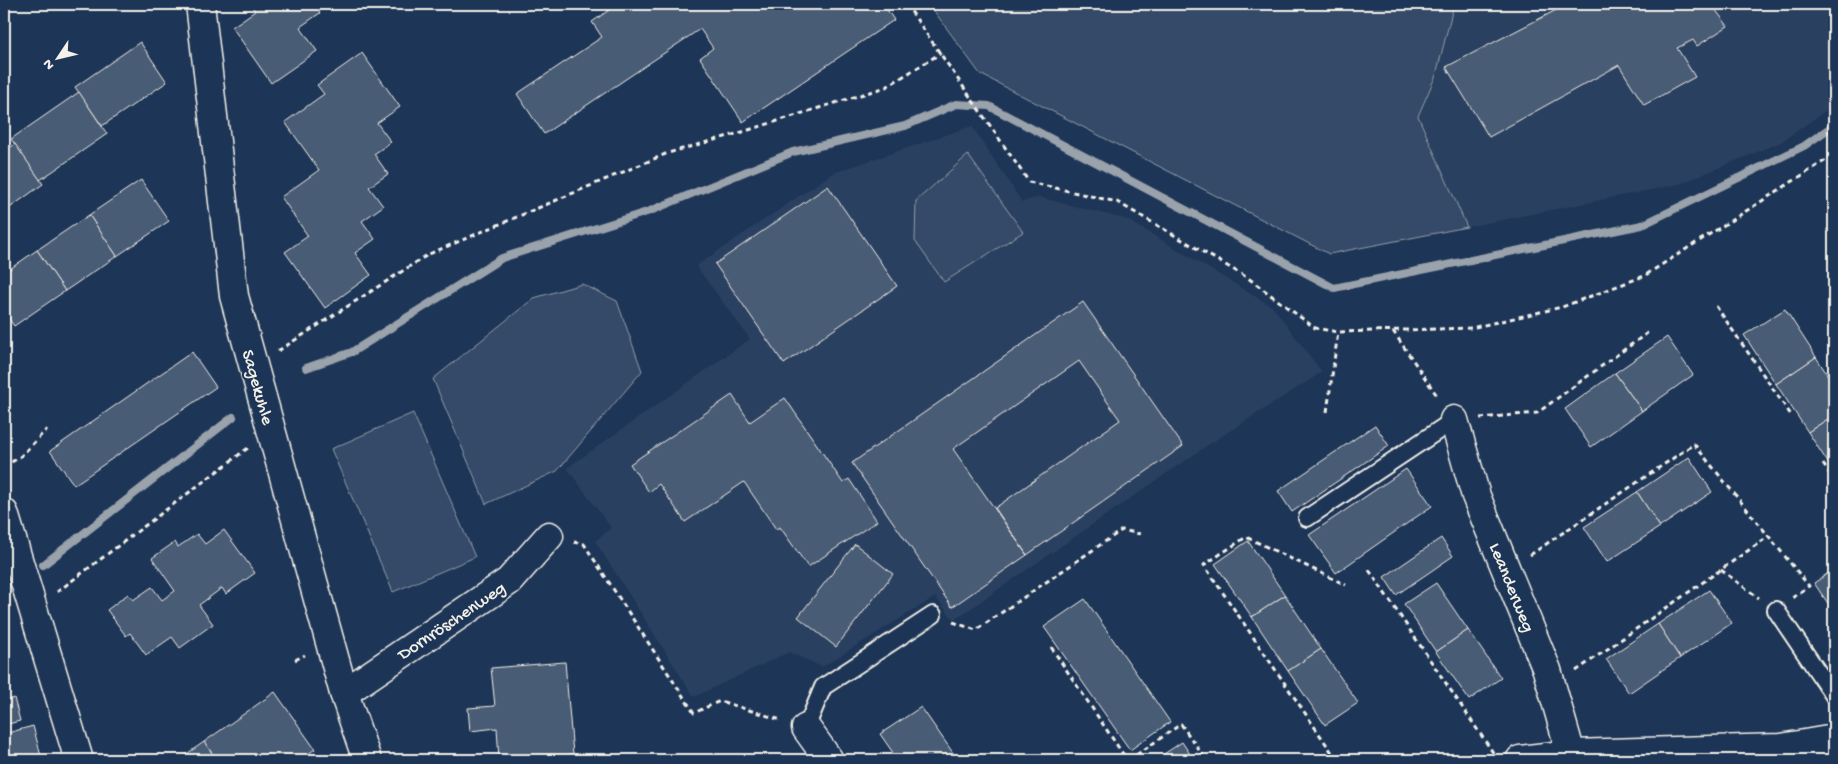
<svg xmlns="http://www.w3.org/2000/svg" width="1838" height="764" font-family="'Gochi Hand',sans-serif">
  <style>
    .built { fill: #2a4060 }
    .green { fill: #354a67; stroke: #949ea8 }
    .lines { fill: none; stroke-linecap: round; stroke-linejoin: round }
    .stream { stroke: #9aa2ab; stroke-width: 8 }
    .building { fill: #485b74; stroke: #f4f1e8 }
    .service-casing { stroke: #f4f1e8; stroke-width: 20 }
    .minor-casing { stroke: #f4f1e8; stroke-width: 31 }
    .path { stroke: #f4f1e8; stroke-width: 3; stroke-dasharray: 5 4; stroke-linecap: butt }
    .service { stroke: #1d3557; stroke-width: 16 }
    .minor { stroke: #1d3557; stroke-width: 28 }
    .labels { text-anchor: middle; stroke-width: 4; stroke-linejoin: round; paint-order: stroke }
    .street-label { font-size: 18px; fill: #f4f1e8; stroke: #1d3557 }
  </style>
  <rect width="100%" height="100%" fill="#1d3557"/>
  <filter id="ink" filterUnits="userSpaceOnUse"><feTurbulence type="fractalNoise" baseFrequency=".02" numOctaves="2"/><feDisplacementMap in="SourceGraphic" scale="10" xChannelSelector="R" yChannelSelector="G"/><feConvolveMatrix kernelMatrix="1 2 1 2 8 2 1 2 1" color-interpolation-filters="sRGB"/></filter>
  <g filter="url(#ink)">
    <g class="built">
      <path d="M1454,4h380v101l-53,37 -101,42 -213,43 -49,-111 18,-41z"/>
      <path d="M972,126l50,76 17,-5 89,23 145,87 49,65 -114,73 -254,175 -19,-23 -113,70 -33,-15 -95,45 -99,-156 16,-13 -44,-60 183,-129 -54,-73 137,-93z"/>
    </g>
    <g class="green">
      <path d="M929,4h525l-18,71 -18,41 49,111 -138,27 -349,-180z"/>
      <path d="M968,155l55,77 -79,50 -29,-41 1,-40z"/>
      <path d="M582,284l35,17 25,70 -85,100 -71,33 -53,-125 101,-81z"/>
      <path d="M413,413l62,144 -82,35 -62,-143z"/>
    </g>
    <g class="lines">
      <g class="stream">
        <path d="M306,368l46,-16 150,-94 148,-47 143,-59 112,-26 51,-22 33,2 345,182 308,-63 162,-79 30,-21"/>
        <path d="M43,565l190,-148"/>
      </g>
    </g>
    <g class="building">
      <path d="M250,4h64l6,9 -20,14 17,24 -46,32 -39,-56 23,-16z"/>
      <path d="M605,4h278l11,16 -151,102 -43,-64 13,-10 -13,-19 -156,105 -27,-40 85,-57 -10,-15 17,-12z"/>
      <path d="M1568,4h143l17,22 -31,20 -4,-6 -16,8 18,29 -51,28 -25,-40 -130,72 -43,-70z"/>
      <path d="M140,42l27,40 -65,44 -27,-39z"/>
      <path d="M362,53l38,54 -23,16 14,19 -17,12 14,20 -19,13 14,19 -21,15 13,18 -20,14 16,22 -46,33 -40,-56 23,-16 -27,-39 38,-27 -34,-48 39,-28 -7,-9z"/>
      <path d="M79,92l28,42 -67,46 -29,-41z"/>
      <path d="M15,144l28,40 -39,28v-60z"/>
      <path d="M141,180l28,41 -52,35 -28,-41z"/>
      <path d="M828,186l69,100 -113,78 -69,-100z"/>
      <path d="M89,215l28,41 -52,35 -28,-41z"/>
      <path d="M37,250l28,41 -51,35 -10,-14v-39z"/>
      <path d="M1083,302l100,144 -156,109 -32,-47 125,-88 -41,-59 -126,88 74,106 -75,52 -100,-144z"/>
      <path d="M1785,309l31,48 -40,27 -32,-49z"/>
      <path d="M1667,337l26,38 -51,36 -27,-38z"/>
      <path d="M192,352l24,35 -142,98 -24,-34z"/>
      <path d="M1816,357l18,28v30l-26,17 -32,-48z"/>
      <path d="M1615,373l27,38 -51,36 -26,-38z"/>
      <path d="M732,395l18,27 35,-24 58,85 6,-4 28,42 -69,46 -28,-40 -4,2 -32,-47 -59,40 -26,-38 -10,8 -19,-28z"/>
      <path d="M1834,415v57l-26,-40z"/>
      <path d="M1375,425l14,21 -97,66 -14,-21z"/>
      <path d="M1689,457l23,35 -52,35 -23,-35z"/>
      <path d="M1406,469l26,37 -96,67 -27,-38z"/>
      <path d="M1637,492l23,35 -53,35 -23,-35z"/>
      <path d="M224,530l31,43 -29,21 -4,-6 -23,17 14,19 -33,24 -8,-11 -26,18 -16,-22 -4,3 -19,-26 21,-16 5,6 19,-13 10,13 13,-9 -23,-33 23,-16 3,5 19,-13 8,10z"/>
      <path d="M1441,538l12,18 -57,39 -12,-18z"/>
      <path d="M1248,541l37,54 -33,22 -37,-53z"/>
      <path d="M855,544l38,30 -57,73 -38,-30z"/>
      <path d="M1834,569v43l-20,-29z"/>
      <path d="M1436,583l32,47 -32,22 -32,-48z"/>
      <path d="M1709,590l23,33 -52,35 -22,-34z"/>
      <path d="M1285,595l36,54 -33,22 -36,-54z"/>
      <path d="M1085,599l85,123 -40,28 -86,-123z"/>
      <path d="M1658,624l22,34 -51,35 -23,-34z"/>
      <path d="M1468,630l33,48 -32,22 -33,-48z"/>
      <path d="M1321,649l37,54 -33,22 -37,-54z"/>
      <path d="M565,662l8,92 -74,6 -2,-32 -27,3 -2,-23 27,-2 -4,-38z"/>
      <path d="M275,692l40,57 -15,11h-83l-13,-18z"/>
      <path d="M14,698l6,23 -16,4v-24z"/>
      <path d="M921,707l37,53h-60l-18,-26z"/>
      <path d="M33,726l9,34h-38v-26z"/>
      <path d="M204,742l13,18h-39z"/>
      <path d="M1182,742l12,18h-39z"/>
    </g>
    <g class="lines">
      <g class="service-casing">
        <g id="service">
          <path d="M1307,518l147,-98"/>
          <path d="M1776,610l58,86"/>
          <path d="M806,728l17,-41 110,-72"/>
        </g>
      </g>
      <g class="minor-casing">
        <g id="minor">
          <path d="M200,4l34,292 110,397 23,67"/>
          <path d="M1454,420l22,76 71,174 24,84"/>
          <path d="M4,513l75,247"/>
          <path d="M344,693l165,-112 40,-45"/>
          <path d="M806,728l23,32"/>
          <path d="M1520,760l51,-6 210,-6 53,-9"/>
        </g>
      </g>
      <g class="path">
        <path d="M906,4l123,178 88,20 131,76 67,50 23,4 133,-4 91,-21 82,-31 190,-121"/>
        <path d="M1716,306l75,109"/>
        <path d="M1393,331l45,66"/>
        <path d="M278,351l151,-97 239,-101 68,-19 150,-47 55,-34"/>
        <path d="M1327,412l11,-80"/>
        <path d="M1480,418l57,-5 113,-82"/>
        <path d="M1823,464l11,16"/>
        <path d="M4,467l17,-11 26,-27"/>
        <path d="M574,542l10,2 110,169 26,-12 61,19"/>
        <path d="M1530,555l164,-111 115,142 -17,12"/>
        <path d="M1369,570l125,184"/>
        <path d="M1721,570l38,28"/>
        <path d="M57,592l191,-144"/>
        <path d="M953,622l23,8 146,-100 18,4"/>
        <path d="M1051,647l76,113"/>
        <path d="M295,660l10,-5"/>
        <path d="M1576,671l193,-135"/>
        <path d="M1129,760l52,-36 25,36"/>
        <path d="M1337,760l-133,-195 42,-28 100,48"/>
      </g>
      <use href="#service" class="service"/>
      <use href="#minor" class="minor"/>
    </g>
  </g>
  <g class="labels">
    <g class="street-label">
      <text transform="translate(259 387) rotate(74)" y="6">Sagekuhle</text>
      <text transform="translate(1513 587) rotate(68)" y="6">Leanderweg</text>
      <text transform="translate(451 620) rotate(-34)" y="6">Dornröschenweg</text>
    </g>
  </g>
  <rect width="1838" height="764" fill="none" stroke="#1d3557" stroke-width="20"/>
  <rect x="10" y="10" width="1818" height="744" fill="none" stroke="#f4f1e8" stroke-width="2" filter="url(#ink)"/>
  <g transform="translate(58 58) rotate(235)" stroke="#1d3557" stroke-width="4" paint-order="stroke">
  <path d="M0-4L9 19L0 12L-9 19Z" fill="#f4f1e8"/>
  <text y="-8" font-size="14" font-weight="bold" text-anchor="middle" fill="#f4f1e8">N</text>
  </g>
</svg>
